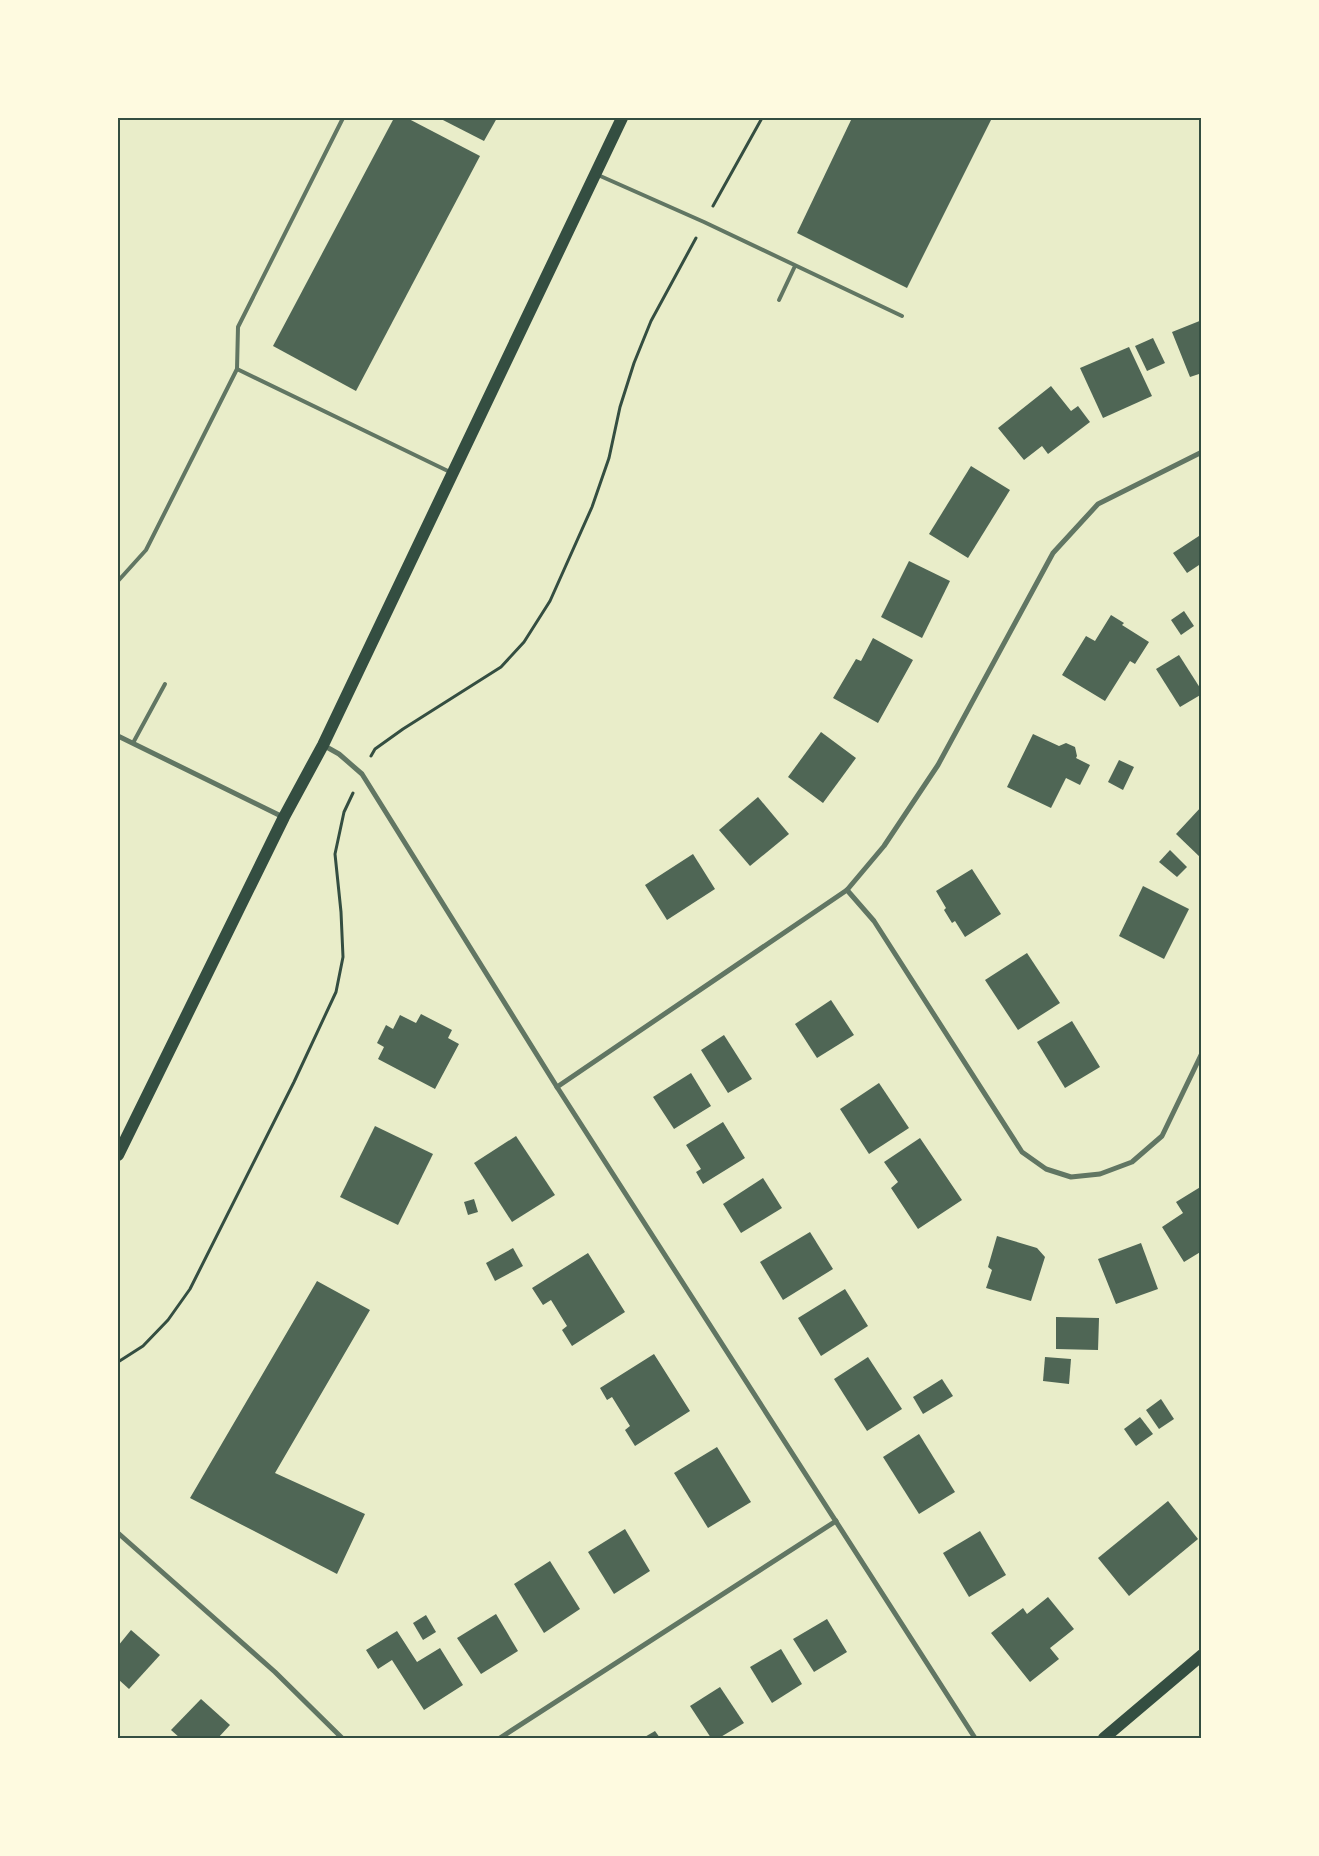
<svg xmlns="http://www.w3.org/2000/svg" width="1319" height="1856" font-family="Commissioner,sans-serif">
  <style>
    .building { fill: #4f6655 }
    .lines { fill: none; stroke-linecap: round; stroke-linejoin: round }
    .path { stroke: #344e41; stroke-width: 3 }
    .service { stroke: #617663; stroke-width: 4 }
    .minor { stroke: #617663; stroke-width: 5 }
    .primary { stroke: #344e41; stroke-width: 12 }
    .neatline { fill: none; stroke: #344e41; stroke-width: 2 }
  </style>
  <rect width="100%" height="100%" fill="#e9edc9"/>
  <g class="building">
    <path d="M394,118h13l73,38 -124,235 -83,-45z"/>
    <path d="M439,118h58l-13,23z"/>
    <path d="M852,118h140l-85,170 -110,-55z"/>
    <path d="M1202,320v53l-12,4 -18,-45z"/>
    <path d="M1153,338l12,25 -18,8 -12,-25z"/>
    <path d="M1129,347l23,49 -49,22 -23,-50z"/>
    <path d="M1051,386l20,25 7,-5 12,16 -42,32 -6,-8 -18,14 -26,-32z"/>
    <path d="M971,466l39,24 -42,68 -39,-24z"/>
    <path d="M1202,534v29l-15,10 -14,-20z"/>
    <path d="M909,561l41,20 -28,57 -41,-21z"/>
    <path d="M1184,611l10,15 -13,9 -10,-15z"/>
    <path d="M1111,615l13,8 -2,2 27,17 -14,22 -5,-3 -25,40 -43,-26 24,-39 9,5z"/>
    <path d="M873,638l40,22 -35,63 -45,-25 23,-39 5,2z"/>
    <path d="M1179,655l23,36v3l-22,13 -24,-38z"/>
    <path d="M821,732l35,26 -33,45 -35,-26z"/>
    <path d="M1033,734l26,12 7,-3 9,4 2,9 -1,2 14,7 -10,20 -14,-7 -15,30 -44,-21z"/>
    <path d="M1119,760l15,7 -11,23 -15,-8z"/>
    <path d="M758,797l31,37 -39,32 -31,-36z"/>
    <path d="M1202,806v53l-26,-25z"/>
    <path d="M1170,850l17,17 -10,10 -18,-15z"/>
    <path d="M693,854l22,35 -48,31 -22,-35z"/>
    <path d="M972,869l29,45 -36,23 -10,-16 -3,2 -8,-13 2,-2 -10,-17z"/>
    <path d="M1143,886l46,23 -25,50 -45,-23z"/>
    <path d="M1027,953l33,50 -42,27 -33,-50z"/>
    <path d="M831,1000l23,35 -37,23 -22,-34z"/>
    <path d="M421,1014l31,16 -4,8 11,6 -24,45 -57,-30 6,-12 -7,-4 9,-18 7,4 7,-14 16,8z"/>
    <path d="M1072,1021l28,46 -35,21 -28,-46z"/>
    <path d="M724,1035l28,44 -24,14 -27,-43z"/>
    <path d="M691,1073l20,33 -37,23 -21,-32z"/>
    <path d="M879,1083l30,45 -40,26 -29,-45z"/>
    <path d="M723,1122l22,36 -42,26 -7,-12 5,-3 -15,-24z"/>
    <path d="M375,1126l58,28 -35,71 -58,-28z"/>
    <path d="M516,1136l39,59 -43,27 -38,-59z"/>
    <path d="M920,1138l42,62 -44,29 -27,-41 7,-6 -14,-20z"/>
    <path d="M763,1178l19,30 -41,25 -18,-29z"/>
    <path d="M1202,1186v65l-18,11 -22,-35 21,-14 -7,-11z"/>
    <path d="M474,1199l4,13 -10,3 -4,-13z"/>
    <path d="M810,1232l23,37 -50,31 -23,-38z"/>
    <path d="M997,1236l40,12 8,9 -14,44 -45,-13 6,-18 -4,-3z"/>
    <path d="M1141,1243l17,46 -42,15 -18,-45z"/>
    <path d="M513,1248l10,18 -28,15 -9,-18z"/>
    <path d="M588,1253l37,59 -53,34 -10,-16 5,-4 -16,-26 -8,5 -11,-17z"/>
    <path d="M317,1281l53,29 -95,163 90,41 -28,60 -147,-76z"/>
    <path d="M845,1289l23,37 -47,30 -23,-38z"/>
    <path d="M1056,1317l43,1 -1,32 -42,-1z"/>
    <path d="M654,1354l36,57 -55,35 -10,-16 5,-4 -18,-29 -5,3 -7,-12z"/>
    <path d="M868,1357l34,52 -35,22 -33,-52z"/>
    <path d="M1045,1357l26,2 -2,25 -26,-3z"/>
    <path d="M942,1379l11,17 -30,18 -10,-17z"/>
    <path d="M1161,1399l13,20 -15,10 -13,-19z"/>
    <path d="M1140,1417l13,17 -17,12 -12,-17z"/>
    <path d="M919,1434l36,58 -36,22 -36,-57z"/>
    <path d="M717,1447l34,55 -43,26 -34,-55z"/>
    <path d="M1168,1501l30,38 -69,57 -31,-38z"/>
    <path d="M625,1529l25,42 -36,23 -26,-42z"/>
    <path d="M980,1531l26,44 -37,22 -26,-44z"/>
    <path d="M550,1561l30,48 -36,24 -30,-49z"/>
    <path d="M1048,1597l26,32 -24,19 9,11 -29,23 -39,-49 32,-25 4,6z"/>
    <path d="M496,1614l22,37 -37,23 -24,-36z"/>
    <path d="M426,1615l10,17 -13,8 -10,-17z"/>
    <path d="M827,1619l20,33 -33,20 -21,-33z"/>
    <path d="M131,1630l29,25 -31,34 -11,-10v-33z"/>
    <path d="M397,1631l20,31 23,-14 23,37 -39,25 -32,-50 -14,9 -12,-19z"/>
    <path d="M781,1649l21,35 -30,19 -22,-36z"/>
    <path d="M720,1687l24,36 -25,15h-8l-21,-32z"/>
    <path d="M201,1699l29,26 -12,13h-38l-9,-8z"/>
    <path d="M655,1731l5,7h-17z"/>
  </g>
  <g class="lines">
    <g class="path">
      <path d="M713,206l49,-88"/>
      <path d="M371,756l4,-7 28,-20 98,-62 23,-25 26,-41 42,-94 17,-49 11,-51 14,-44 17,-42 45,-83"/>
      <path d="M118,1362l25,-16 25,-26 22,-31 104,-207 42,-90 7,-35 -2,-45 -6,-58 9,-42 9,-19"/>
    </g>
    <g class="service">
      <path d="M598,175l106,47 198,94"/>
      <path d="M779,300l16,-34"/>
      <path d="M237,369l213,103"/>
      <path d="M118,581l28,-31 91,-181 1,-42 105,-209"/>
      <path d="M133,743l32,-59"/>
    </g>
    <g class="minor">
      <path d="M118,736l165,81"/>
      <path d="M323,745l16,9 23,20 195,313 418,651"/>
      <path d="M847,890l27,31 148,231 24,17 25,8 29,-3 32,-12 30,-26 40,-83"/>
      <path d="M557,1087l290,-197 37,-44 54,-81 115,-212 45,-49 104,-52"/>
      <path d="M118,1533l157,139 67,66"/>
      <path d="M500,1738l336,-217"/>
    </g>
    <g class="primary">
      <path d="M118,1155l166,-338 39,-72 299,-627"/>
      <path d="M1104,1738l98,-83"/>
    </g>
  </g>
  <rect width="1319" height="1856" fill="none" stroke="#fefae0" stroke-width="238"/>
  <rect x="119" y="119" width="1081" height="1618" class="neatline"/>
</svg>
